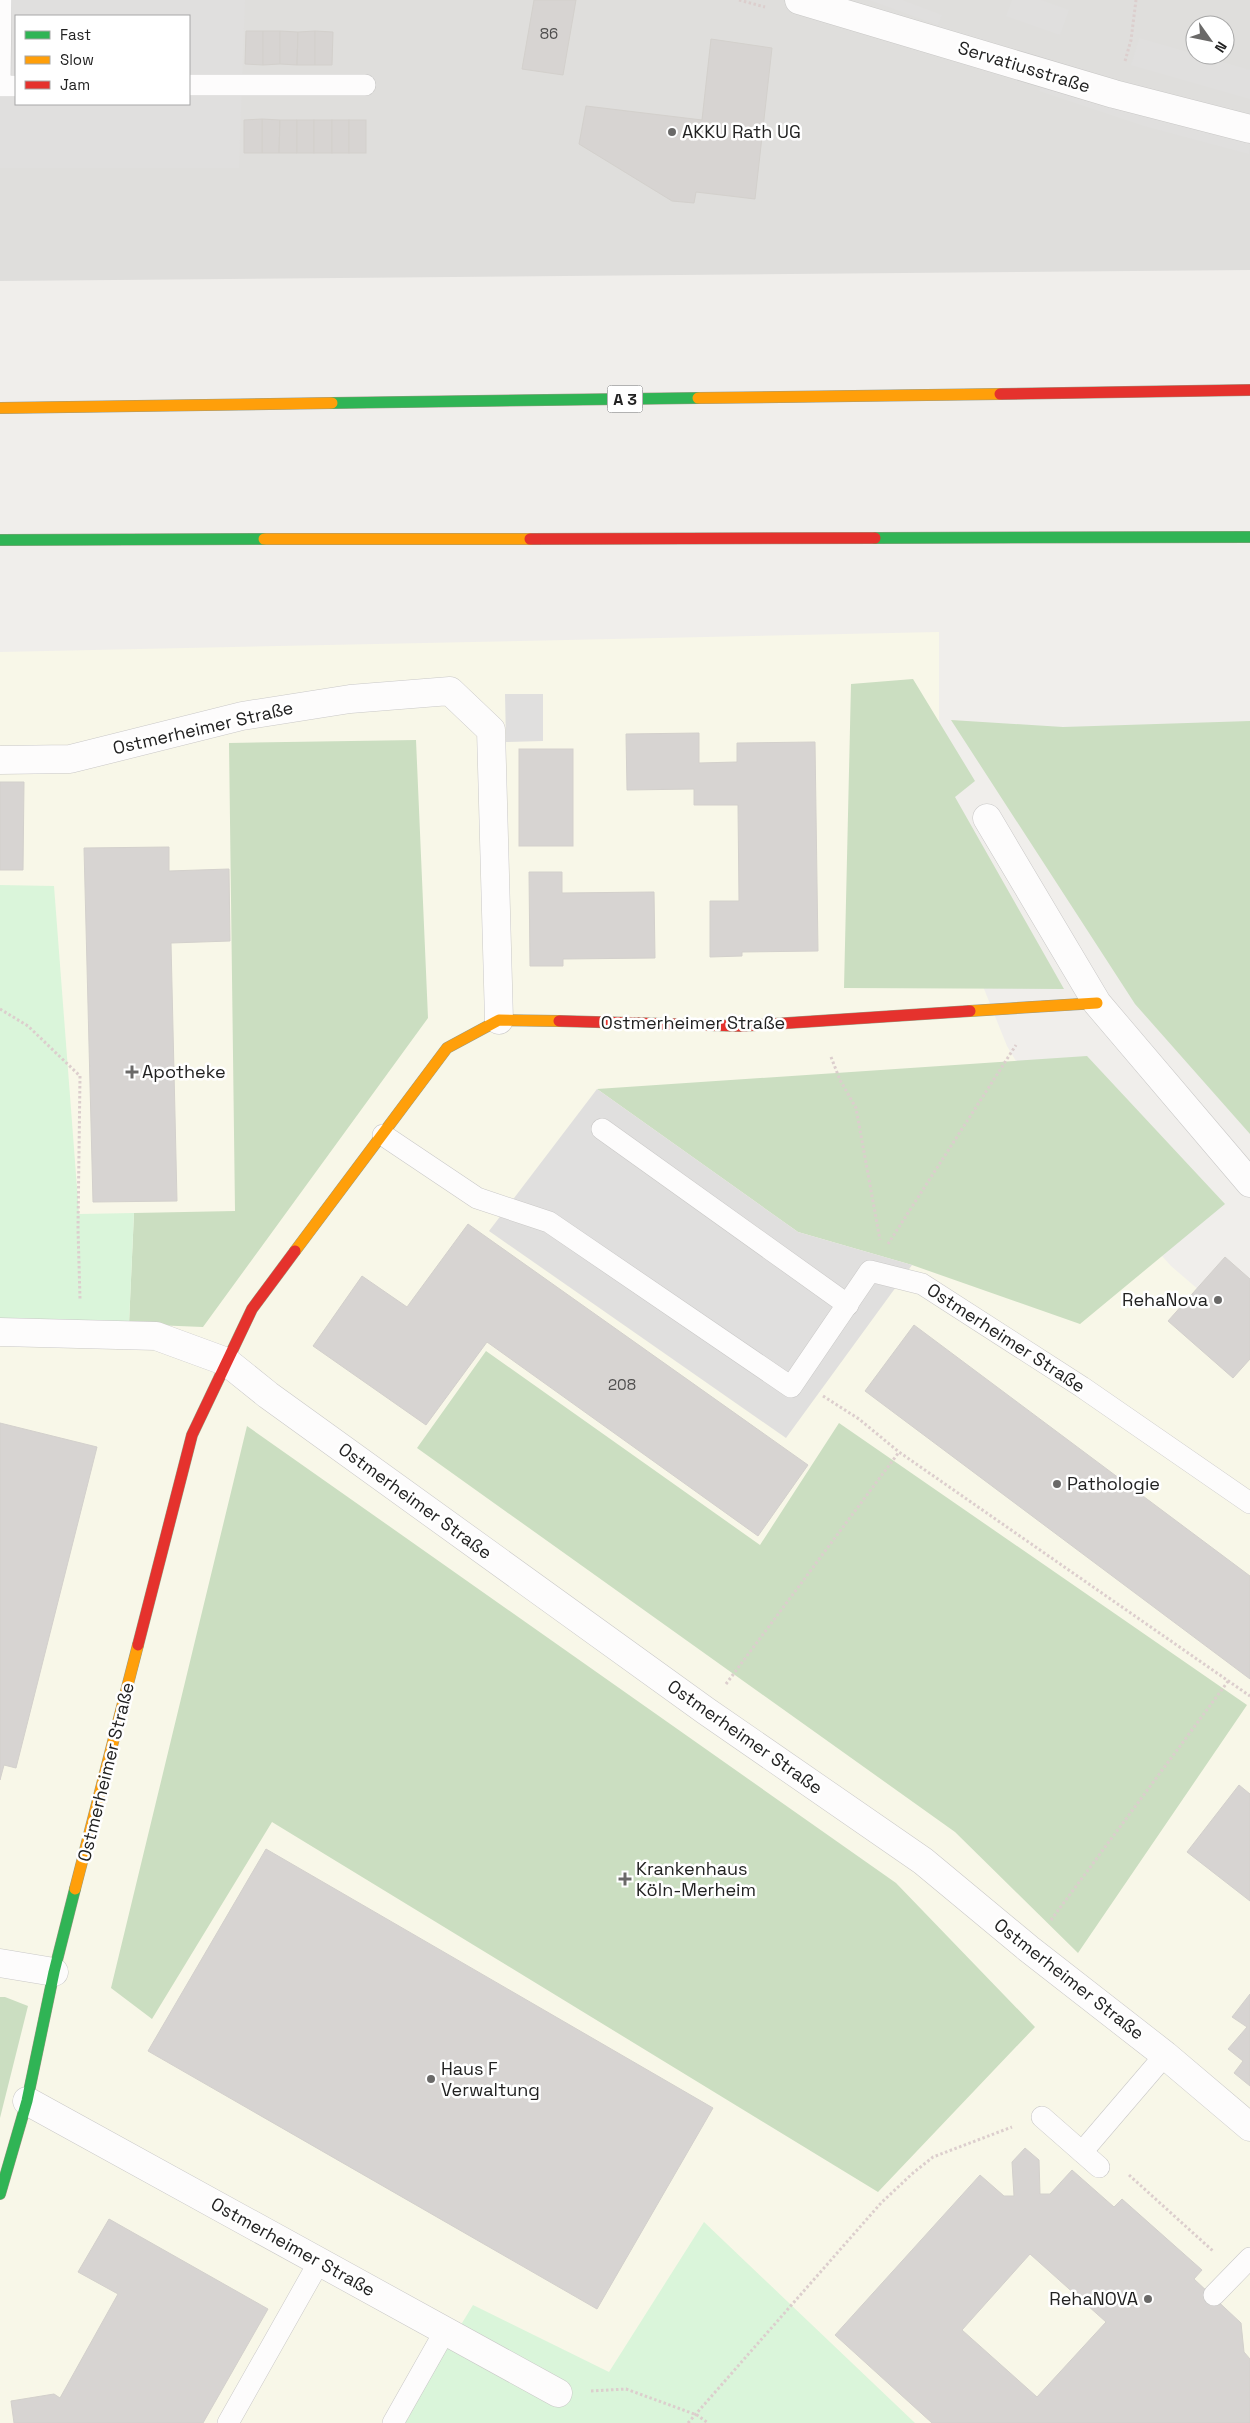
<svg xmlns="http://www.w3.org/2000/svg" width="1250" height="2423" font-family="'Space Grotesk',sans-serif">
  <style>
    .residential { fill: #dfdedc; fill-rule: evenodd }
    .education { fill: #f8f7e8 }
    .forest { fill: #cbdec1 }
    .park { fill: #daf5da }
    .parking { fill: #e0dfde; fill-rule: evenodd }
    .building { fill: #d7d4d2; stroke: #d3d0cc; fill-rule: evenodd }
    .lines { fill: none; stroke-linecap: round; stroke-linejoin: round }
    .lane-casing { stroke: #c9c8c7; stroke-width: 22 }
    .street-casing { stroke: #c9c8c7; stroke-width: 29 }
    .fast-casing { stroke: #999a82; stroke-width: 12 }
    .slow-casing { stroke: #999a82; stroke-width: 12 }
    .jam-casing { stroke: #999a82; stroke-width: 12 }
    .path { stroke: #dccecd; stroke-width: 3; stroke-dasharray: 2.5 2.5; stroke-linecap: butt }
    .lane { stroke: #fdfcfc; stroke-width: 21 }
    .street { stroke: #fdfcfc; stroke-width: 28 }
    .fast { stroke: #30b455; stroke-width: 11 }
    .slow { stroke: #ff9f0a; stroke-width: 11 }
    .jam { stroke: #e5322d; stroke-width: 11 }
    .poi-dot { fill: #6a6968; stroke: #fff; stroke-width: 2 }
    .labels { text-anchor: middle; stroke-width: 5; stroke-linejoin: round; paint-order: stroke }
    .number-label { font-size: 15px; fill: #4f4e4e }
    .shield { fill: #fff; stroke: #646464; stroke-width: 1 }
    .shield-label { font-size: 16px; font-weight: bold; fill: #222 }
    .street-label { font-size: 18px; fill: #222; stroke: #fff }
    .poi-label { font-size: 18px; fill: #222; stroke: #fff; text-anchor: start }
  </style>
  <rect width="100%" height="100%" fill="#f0eeeb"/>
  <path class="residential" d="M0,0h1250v270l-1250,11zM16,16h173v88h-173zM1195,25h30v30h-30z"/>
  <path class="education" d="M939,632v88l11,145 26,104 31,77 42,71 52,72 70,77 79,68v1089h-1250v-1771z"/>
  <g class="forest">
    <path d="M913,679l62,102 -20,16 109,192 -220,-1 7,-304z"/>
    <path d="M951,720l112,7 187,-6v413l-115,-130z"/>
    <path d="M416,740l12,278 -225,309 -74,-3 5,-111 101,-2 -6,-468z"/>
    <path d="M1087,1056l138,148 -145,120 -168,-59 -114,-33 -201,-143z"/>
    <path d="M486,1351l274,194 79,-122 408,282 -169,248 -123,-121 -538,-384z"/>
    <path d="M247,1426l649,457 139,144 -157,165 -606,-370 -120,197 -41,-31z"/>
    <path d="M0,1997h5l23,9 -28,112z"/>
  </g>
  <g class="park">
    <path d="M0,885l54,1 25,328 55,-1 -5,111 -129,-4z"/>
    <path d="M704,2222l211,201h-514l72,-118 136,67z"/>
  </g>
  <g class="parking">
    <path d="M0,0h245l-6,168h-239zM16,16h173v88h-173z"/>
    <path d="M869,0h33l40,15 -4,10z"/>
    <path d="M1012,0h29l28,10 -9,25 -54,-19z"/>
    <path d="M1139,38l111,32v29l-119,-34z"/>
    <path d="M1043,82l105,34 102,27 -1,11 -105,-28 -105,-35z"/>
    <path d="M505,694h38v47l-37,1z"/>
    <path d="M597,1089l201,143 114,33 -126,173 -297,-207z"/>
  </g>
  <g class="building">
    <path d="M534,0h42l-13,75 -41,-6z"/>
    <path d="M246,31h17v34l-18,-1z"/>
    <path d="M263,31h17v33l-17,1z"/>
    <path d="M280,31l18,1 -1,33 -17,-1z"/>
    <path d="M315,31v34h-18l1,-33z"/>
    <path d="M315,31l18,1 -1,33h-17z"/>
    <path d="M711,39l61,9 -17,151 -59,-7 -2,11 -22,-2 -93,-57 7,-38 116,14z"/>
    <path d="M262,119l18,1 -1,33h-17z"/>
    <path d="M262,119v34h-18v-33z"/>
    <path d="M280,120h17v33h-18z"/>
    <rect x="297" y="120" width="17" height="33"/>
    <rect x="314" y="120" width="18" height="33"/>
    <rect x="332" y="120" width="17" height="33"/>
    <rect x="349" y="120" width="17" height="33"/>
    <path d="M699,733v30l38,-1v-19l78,-1 3,209 -76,1v4l-32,1v-56h29l-1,-96h-44v-16l-67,1 -1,-56z"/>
    <rect x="519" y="749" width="54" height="97"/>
    <path d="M0,782h24l-1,88h-23z"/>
    <path d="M169,847v24l60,-2 1,72 -59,2 6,258 -84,1 -9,-354z"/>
    <path d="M529,872h33v21l92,-1 1,66 -92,1v7h-33z"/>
    <path d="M468,1224l340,241 -50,71 -271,-194 -61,83 -113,-79 49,-70 45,31z"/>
    <path d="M1225,1257l25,22v80l-17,19 -65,-57z"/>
    <path d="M914,1325l336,251v103l-385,-288z"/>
    <path d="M0,1423l97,24 -81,321 -12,-3 -4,15z"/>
    <path d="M1239,1785l11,9v107l-63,-49z"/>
    <path d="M266,1849l447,259 -116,201 -449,-258z"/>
    <path d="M1250,1994v92l-16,-13 9,-12 -15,-12 19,-22 -15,-10z"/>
    <path d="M1025,2148l14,12 1,34h10l22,-24 42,37 8,-8 80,71 -8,9 47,44 3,29 6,7v64h-318l-97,-88 145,-160 24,21h10l-2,-34zM1030,2254l76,68 -69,75 -75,-67z"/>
    <path d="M109,2219l159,90 -65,114h-189l-3,-22 43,-7 6,4 58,-104 -40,-22z"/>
  </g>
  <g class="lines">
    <g class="lane-casing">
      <g id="lane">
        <path d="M1,0l-1,86h16"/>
        <path d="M189,85h176"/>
        <path d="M602,1129l246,176"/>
        <path d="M383,1135l94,63 72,24 242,165 79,-116 52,13 160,103 168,116"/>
        <path d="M1042,2117l57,50"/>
        <path d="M1082,2152l83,-97"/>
        <path d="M1214,2295l36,-37"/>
        <path d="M228,2423l91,-161"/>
        <path d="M393,2423l52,-92"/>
      </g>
    </g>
    <g class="street-casing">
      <g id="street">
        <path d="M799,0l315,94 136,35"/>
        <path d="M0,760l70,-1 172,-43 108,-17 100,-8 41,39 8,290"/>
        <path d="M987,818l110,185 153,180"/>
        <path d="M0,1332l156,4 71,26 41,33 438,316 217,150 106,88 136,106 85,72"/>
        <path d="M0,1963l54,9"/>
        <path d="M27,2101l531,292"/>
      </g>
    </g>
    <g class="fast-casing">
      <g id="fast">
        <path d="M332,403l366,-5"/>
        <path d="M875,538l375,-1"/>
        <path d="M0,540l264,-1"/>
        <path d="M0,2194l27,-93 27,-129 21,-83"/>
      </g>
    </g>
    <g class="slow-casing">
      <g id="slow">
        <path d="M698,398l302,-4"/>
        <path d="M0,408l332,-5"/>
        <path d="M264,539h266"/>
        <path d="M970,1011l127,-8"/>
        <path d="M295,1251l152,-203 52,-28 60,1"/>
        <path d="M75,1889l63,-244"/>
      </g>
    </g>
    <g class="jam-casing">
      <g id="jam">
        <path d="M1000,394l250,-4"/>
        <path d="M530,539l345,-1"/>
        <path d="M559,1021l183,5 228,-15"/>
        <path d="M138,1645l54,-210 60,-126 43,-58"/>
      </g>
    </g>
    <g class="path">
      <path d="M739,0l26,7"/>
      <path d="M1125,61l6,-21 5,-40"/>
      <path d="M0,1009l28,17 52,50 -2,153 2,70"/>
      <path d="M831,1057l9,23 16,28 24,132"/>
      <path d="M888,1244l128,-199"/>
      <path d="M823,1396l36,23 40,33 351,244"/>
      <path d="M726,1684l173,-232"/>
      <path d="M1051,1920l178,-240"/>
      <path d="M1129,2175l84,76"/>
      <path d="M591,2391l35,-2 71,26 11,8"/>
      <path d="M688,2423l193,-220 32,-30 20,-16 79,-30"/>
    </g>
    <use href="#lane" class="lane"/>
    <use href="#street" class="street"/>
    <use href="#fast" class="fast"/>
    <use href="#slow" class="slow"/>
    <use href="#jam" class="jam"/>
  </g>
  <g class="poi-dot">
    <circle cx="672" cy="132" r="5"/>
    <path d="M129.5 1064.5h5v5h5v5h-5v5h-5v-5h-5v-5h5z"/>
    <circle cx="1218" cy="1300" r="5"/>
    <circle cx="1057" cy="1484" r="5"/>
    <path d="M622.5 1871.5h5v5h5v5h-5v5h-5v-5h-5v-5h5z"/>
    <circle cx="431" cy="2079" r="5"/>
    <circle cx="1148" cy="2299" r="5"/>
  </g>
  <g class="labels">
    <g class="number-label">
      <text x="549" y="39">86</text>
      <text x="622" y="1390">208</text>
    </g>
    <rect class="shield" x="607.5" y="385.5" width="35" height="27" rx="4"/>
    <g class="shield-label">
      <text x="625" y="405">A 3</text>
    </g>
    <g class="street-label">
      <text transform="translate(1024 67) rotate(17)" y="6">Servatiusstraße</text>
      <text transform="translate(203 728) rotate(-13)" y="6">Ostmerheimer Straße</text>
      <text x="693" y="1029">Ostmerheimer Straße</text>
      <text transform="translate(1006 1338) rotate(33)" y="6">Ostmerheimer Straße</text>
      <text transform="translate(415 1501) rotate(36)" y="6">Ostmerheimer Straße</text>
      <text transform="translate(745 1737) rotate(35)" y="6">Ostmerheimer Straße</text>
      <text transform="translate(106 1772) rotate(-76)" y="6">Ostmerheimer Straße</text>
      <text transform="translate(1069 1979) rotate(38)" y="6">Ostmerheimer Straße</text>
      <text transform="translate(293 2247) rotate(29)" y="6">Ostmerheimer Straße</text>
    </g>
    <g class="poi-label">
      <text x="682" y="138">AKKU Rath UG</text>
      <text x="142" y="1078">Apotheke</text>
      <text x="1208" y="1306" text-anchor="end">RehaNova</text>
      <text x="1067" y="1490">Pathologie</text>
      <text x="636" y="1875">Krankenhaus<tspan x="636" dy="21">Köln-Merheim</tspan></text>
      <text x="441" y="2075">Haus F<tspan x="441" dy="21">Verwaltung</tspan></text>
      <text x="1138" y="2305" text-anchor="end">RehaNOVA</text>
    </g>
  </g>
  <rect x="15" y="15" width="175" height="90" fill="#ffffff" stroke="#a7a7a7"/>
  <rect x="25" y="31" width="25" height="8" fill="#30b455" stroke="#a7a7a7"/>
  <text x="60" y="40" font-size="15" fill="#222222">Fast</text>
  <rect x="25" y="56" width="25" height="8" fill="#ff9f0a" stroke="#a7a7a7"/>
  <text x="60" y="65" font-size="15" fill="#222222">Slow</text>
  <rect x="25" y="81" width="25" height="8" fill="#e5322d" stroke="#a7a7a7"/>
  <text x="60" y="90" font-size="15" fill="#222222">Jam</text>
  <g transform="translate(1210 40) rotate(123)"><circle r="24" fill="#ffffff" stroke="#a7a7a7"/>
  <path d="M0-4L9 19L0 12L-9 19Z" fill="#6a6968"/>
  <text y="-8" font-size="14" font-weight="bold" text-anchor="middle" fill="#222222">N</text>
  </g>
</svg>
